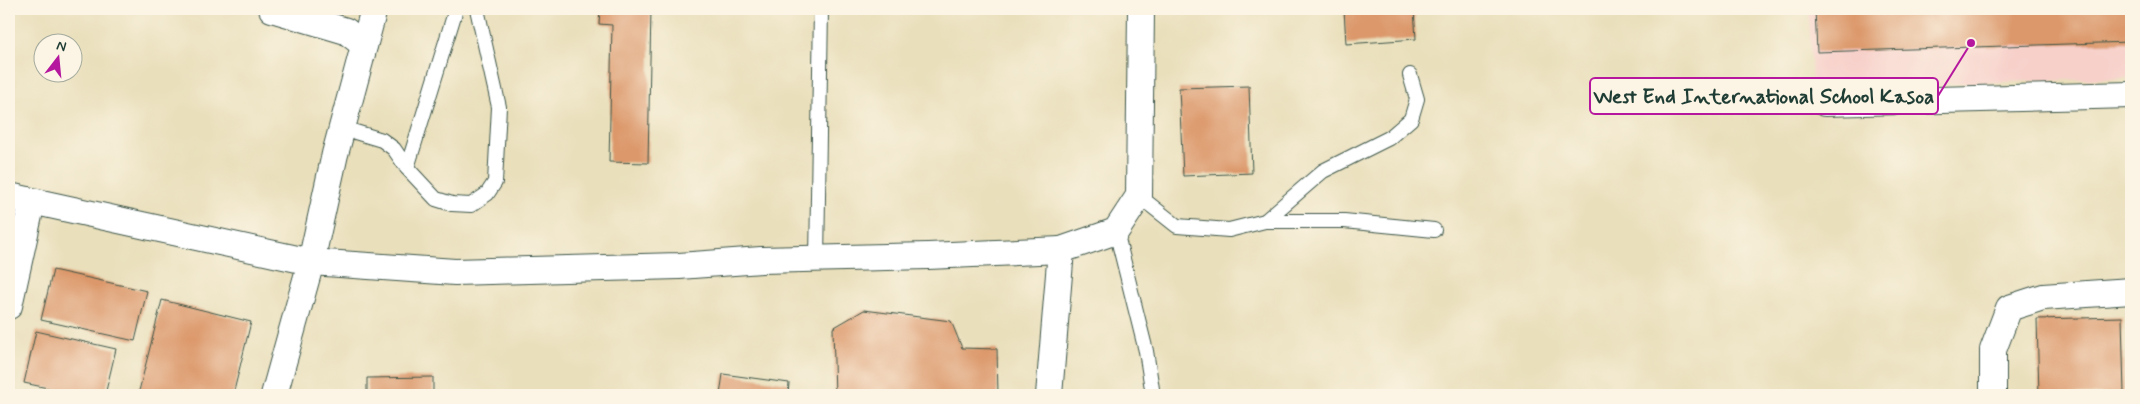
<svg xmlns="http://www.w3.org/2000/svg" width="2140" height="404" font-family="Mynerve,sans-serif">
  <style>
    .built { fill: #f7d0ca }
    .building { fill: #dc986b }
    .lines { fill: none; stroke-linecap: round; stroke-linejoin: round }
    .lane-casing { stroke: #3d5548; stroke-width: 16 }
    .street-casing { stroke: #3d5548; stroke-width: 28 }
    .lane { stroke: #fff; stroke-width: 14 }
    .street { stroke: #fff; stroke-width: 26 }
    .leader { fill: none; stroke: #b5179e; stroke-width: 2 }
    .callout-dot { fill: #b5179e; stroke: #fcf5e5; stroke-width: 2 }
    .callout { fill: #fcf5e5; stroke: #b5179e; stroke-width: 2 }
    .callout-label { font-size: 21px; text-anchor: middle; font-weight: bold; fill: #1f3d34 }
  </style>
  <rect width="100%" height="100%" fill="#fcf5e5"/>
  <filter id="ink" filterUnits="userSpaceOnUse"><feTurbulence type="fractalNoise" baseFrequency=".02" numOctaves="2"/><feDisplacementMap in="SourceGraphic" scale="10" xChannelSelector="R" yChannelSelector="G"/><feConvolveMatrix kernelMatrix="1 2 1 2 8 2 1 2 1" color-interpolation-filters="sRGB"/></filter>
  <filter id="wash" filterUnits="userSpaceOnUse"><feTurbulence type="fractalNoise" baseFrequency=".0096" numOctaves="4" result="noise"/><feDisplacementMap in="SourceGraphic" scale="20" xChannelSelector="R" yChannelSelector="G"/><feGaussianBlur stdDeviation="1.12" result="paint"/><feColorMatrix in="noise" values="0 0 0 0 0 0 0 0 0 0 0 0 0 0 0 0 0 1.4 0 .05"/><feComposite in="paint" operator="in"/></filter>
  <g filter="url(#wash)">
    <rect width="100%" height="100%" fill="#e9dfbb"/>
    <path class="built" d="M1809,9h322v69l-319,10z"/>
    <g id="blocks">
      <g class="building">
        <path d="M600,9h51l-3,154 -39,-1 3,-137 -13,-1z"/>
        <path d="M1344,9h70l2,30 -70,5z"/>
        <path d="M1815,9h316v33l-314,10z"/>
        <path d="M1249,86l3,87 -69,3 -4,-88z"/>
        <path d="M53,270l94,21 -12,50 -94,-21z"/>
        <path d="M162,300l89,22 -18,73h-95z"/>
        <path d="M864,310l87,11 11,27 35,1 1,46h-163l-2,-67z"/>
        <path d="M2122,317l2,77 -85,1 -2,-76z"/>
        <path d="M36,331l80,18 -11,46h-24l-57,-12z"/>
        <path d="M723,374l66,9 -1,12h-68z"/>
        <path d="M433,377v18h-66v-17z"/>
      </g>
    </g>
  </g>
  <g filter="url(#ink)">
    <use href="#blocks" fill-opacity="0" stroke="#3d5548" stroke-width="1"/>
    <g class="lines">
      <g class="lane-casing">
        <g id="lane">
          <path d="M342,128l40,12 12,9 13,19 29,31 16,5 19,1 16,-11 8,-12 4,-75 -22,-98"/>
          <path d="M407,168l49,-159"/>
          <path d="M1139,196l38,30 52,4 36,-9 58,-50 66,-33 22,-19 6,-20 -7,-24"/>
          <path d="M1265,221h79l90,9"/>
          <path d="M1116,231l30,120 7,44"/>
          <path d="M817,259l4,-250"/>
        </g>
      </g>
      <g class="street-casing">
        <g id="street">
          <path d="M272,9l74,22 18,14"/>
          <path d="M1825,103l306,-8"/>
          <path d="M9,196l302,66 144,10 224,-6 82,-6 167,-4 133,-6"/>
          <path d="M9,306l23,-104"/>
          <path d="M274,395l37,-133 24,-108 39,-145"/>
          <path d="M1049,395l12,-145 55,-19 23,-35 2,-187"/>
          <path d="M1993,395v-45l16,-42 34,-11 88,-6"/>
        </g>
      </g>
      <use href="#lane" class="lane"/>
      <use href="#street" class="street"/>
    </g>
  </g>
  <path class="leader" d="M1971 43L1938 96"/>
  <circle class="callout-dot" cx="1971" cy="43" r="5"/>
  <rect class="callout" x="1590" y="78" width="348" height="36" rx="5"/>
  <g class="callout-label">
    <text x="1764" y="103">West End International School Kasoa</text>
  </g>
  <rect width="2140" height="404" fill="none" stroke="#fcf5e5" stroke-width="30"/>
  <g transform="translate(58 58) rotate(16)"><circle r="24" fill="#fcf5e5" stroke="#a4ab9e"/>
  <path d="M0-4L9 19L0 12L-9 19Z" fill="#b5179e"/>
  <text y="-8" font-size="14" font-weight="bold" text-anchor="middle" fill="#1f3d34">N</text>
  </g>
</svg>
